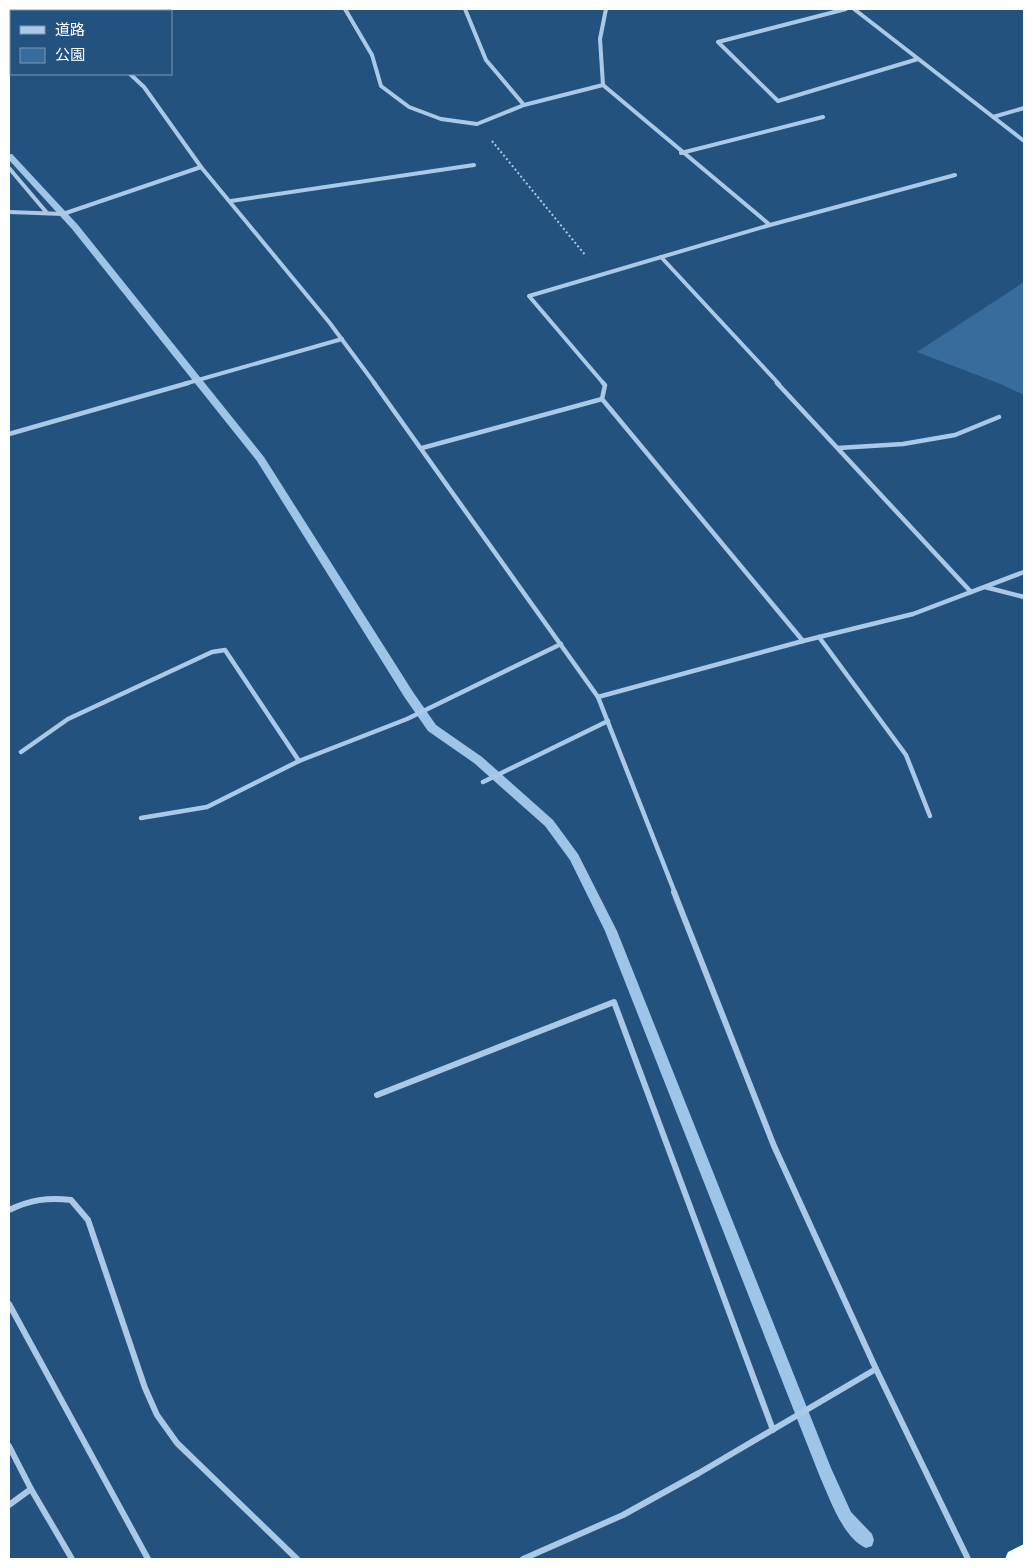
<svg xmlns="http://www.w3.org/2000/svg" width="1033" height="1568" font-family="Inter,'Noto Sans JP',sans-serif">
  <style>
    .green { fill: #386c9d }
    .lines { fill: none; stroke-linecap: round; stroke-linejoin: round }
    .stream { fill: #9ec5e7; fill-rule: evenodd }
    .path { stroke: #aac9e6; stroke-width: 2; stroke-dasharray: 2 2.5; stroke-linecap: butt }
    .street-far2 { stroke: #aac9e6; stroke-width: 4 }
    .street-far1 { stroke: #aac9e6; stroke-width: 4.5 }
    .street { stroke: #aac9e6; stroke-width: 6 }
    .highway { fill: #fff; fill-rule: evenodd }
  </style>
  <rect width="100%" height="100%" fill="#24527f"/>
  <path class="green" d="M1024,282v113l-26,-12 -81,-31z"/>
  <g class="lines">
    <path class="stream" d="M9,154h3l66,71 186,232 149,235 23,33 46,32 71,63 25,34 39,77 214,537 20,44 21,22 2,6 -2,6 -6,2c-23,-10 -36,-49 -46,-71l-215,-546 -35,-71 -25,-34 -71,-63 -46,-32 -23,-33 -148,-237 -185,-232 -63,-69z"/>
    <path class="path" d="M492,141l94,115"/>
    <g class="street-far2">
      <path d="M66,9l3,2"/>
      <path d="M345,9l27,46 9,31 28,21 32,12 36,5 47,-19 79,-20"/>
      <path d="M465,9l21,51 38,45"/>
      <path d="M606,9l-6,30 3,46 167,140"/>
      <path d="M846,9l-128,33 60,59 140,-42"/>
      <path d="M854,9l170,132"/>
      <path d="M130,74l14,13 57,80 128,155 46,62"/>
      <path d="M993,117l31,-9"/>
      <path d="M681,153l142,-36"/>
      <path d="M9,168l38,45"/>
      <path d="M231,201l243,-36"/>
      <path d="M9,212l54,2 138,-47"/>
      <path d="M661,257l118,127"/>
      <path d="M184,384l158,-45"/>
      <path d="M604,384l-75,-88 241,-71 185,-50"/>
    </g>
    <g class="street-far1">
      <path d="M374,383l224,314 77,196"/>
      <path d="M603,383l2,2 -3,14 201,242"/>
      <path d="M777,383l194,209"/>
      <path d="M9,434l179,-51"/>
      <path d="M422,448l180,-49"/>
      <path d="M838,448l65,-4 52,-9 44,-18"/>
      <path d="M985,587l39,10"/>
      <path d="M819,637l87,118 24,61"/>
      <path d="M598,697l205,-56 110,-27 111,-42"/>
      <path d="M21,752l47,-33 144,-67 13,-2 74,111"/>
      <path d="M483,782l125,-61"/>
      <path d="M141,818l66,-11 92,-46 108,-42 154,-75"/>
    </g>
    <g class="street">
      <path d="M674,892l100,254 102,223 92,190"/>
      <path d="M377,1095l237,-93 159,428"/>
      <path d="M9,1210c21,-10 39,-13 62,-10l17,20 57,168 12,27 20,28 120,116"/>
      <path d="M9,1304l139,255"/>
      <path d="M9,1446l22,43 41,70"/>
      <path d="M9,1505l22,-16"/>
      <path d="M523,1559l100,-44 76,-42 177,-104"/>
    </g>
    <path class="highway" d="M1024,1544v15h-19l3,-7z"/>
  </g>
  <rect width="1033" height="1568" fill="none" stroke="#ffffff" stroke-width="20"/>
  <rect x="10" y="10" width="162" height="65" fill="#24527f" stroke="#7c97b2"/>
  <rect x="20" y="26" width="25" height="8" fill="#aac9e6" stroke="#7c97b2"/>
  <text x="55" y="35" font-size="15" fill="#ffffff">道路</text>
  <rect x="20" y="48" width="25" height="15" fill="#386c9d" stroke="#7c97b2"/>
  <text x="55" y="60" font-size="15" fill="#ffffff">公園</text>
</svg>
